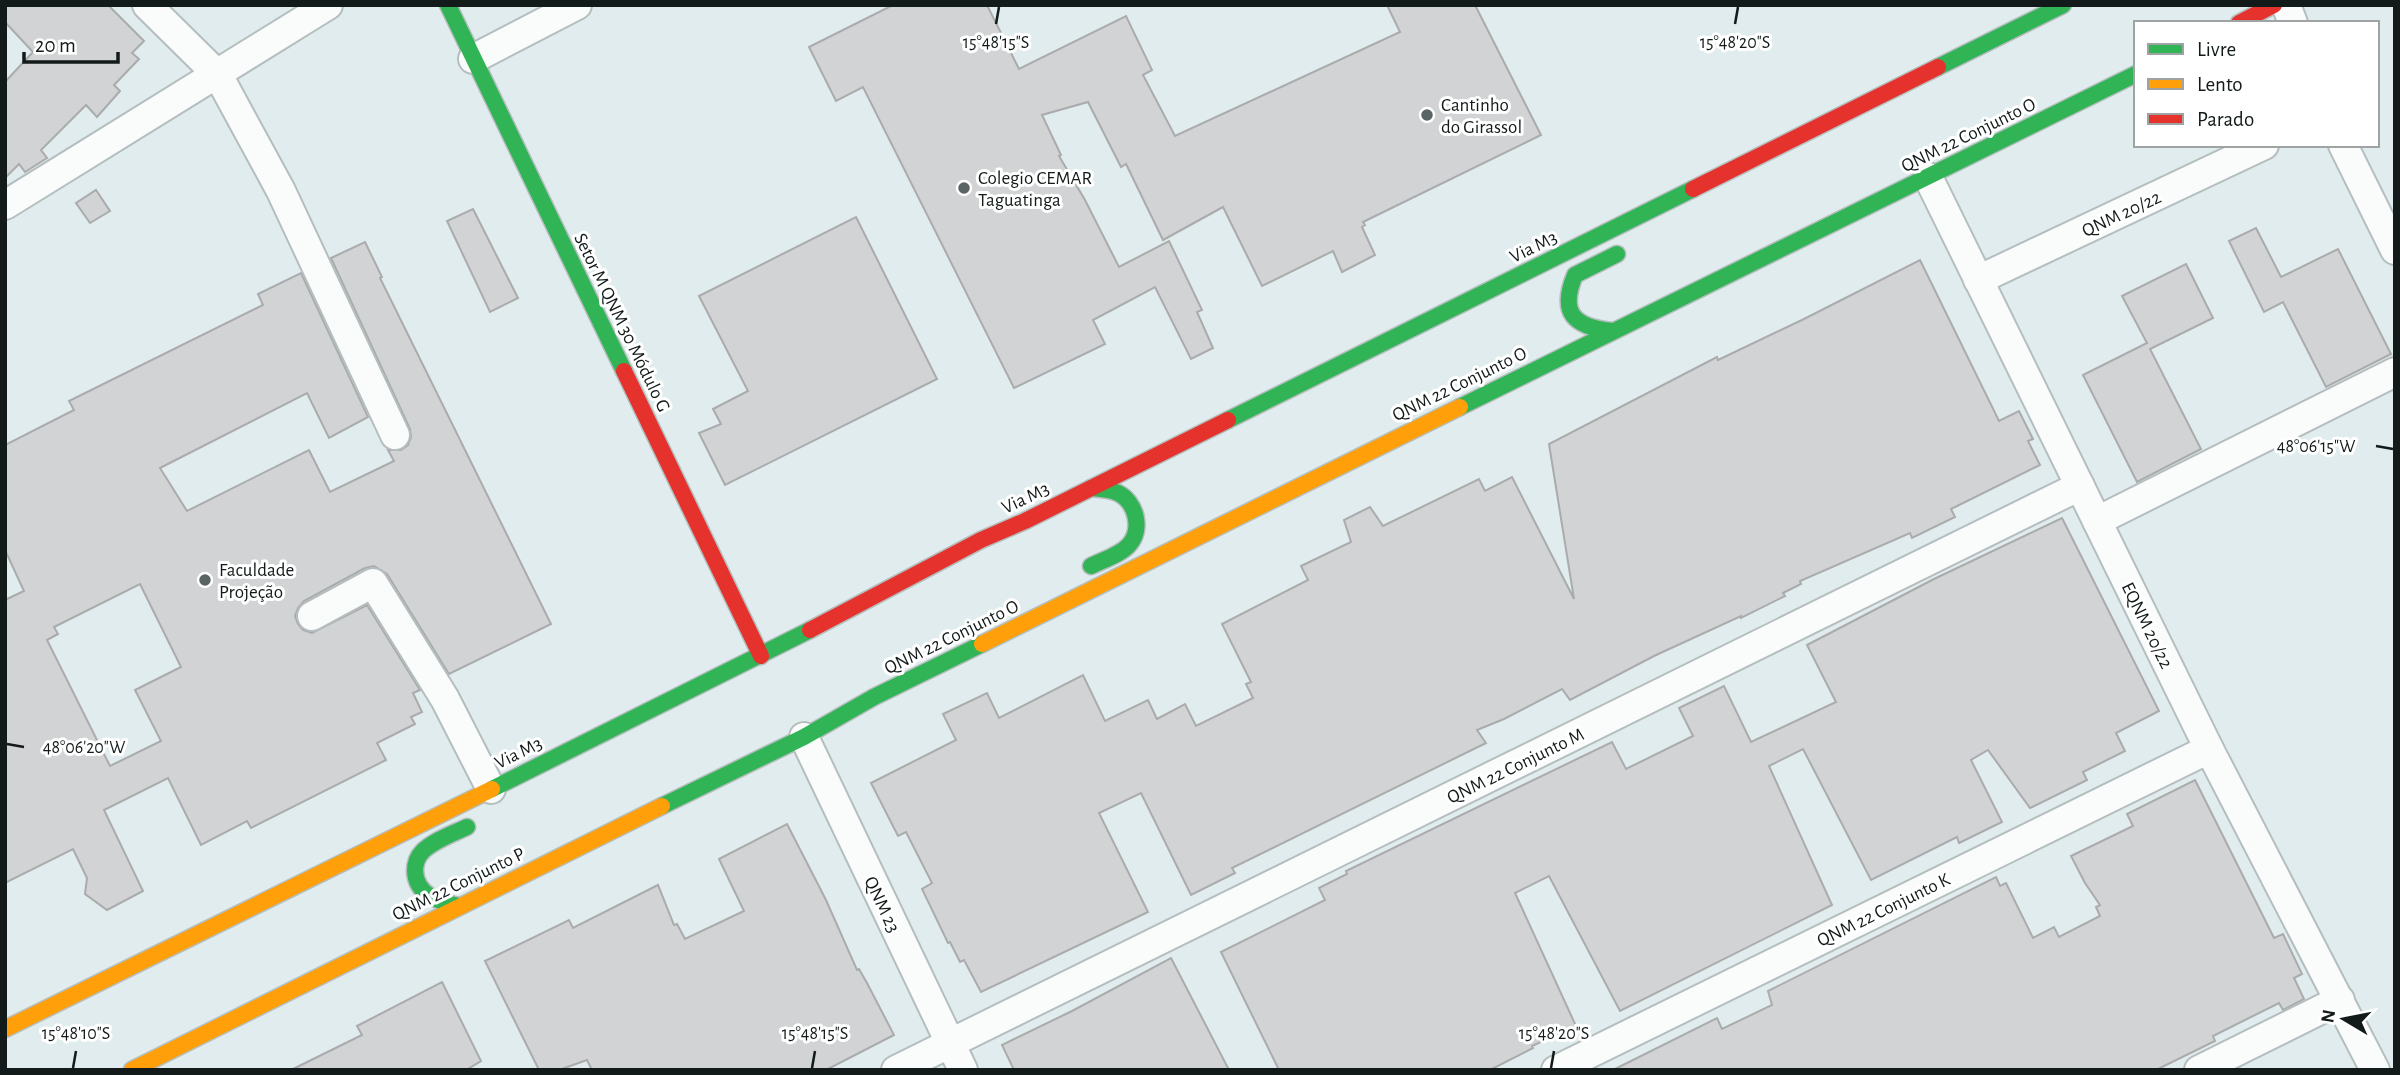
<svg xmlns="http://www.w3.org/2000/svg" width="2400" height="1075" font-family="'Alegreya Sans',sans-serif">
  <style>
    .building { fill: #d2d3d4; stroke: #aaabac; stroke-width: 2; fill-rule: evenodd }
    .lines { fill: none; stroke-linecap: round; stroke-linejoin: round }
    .street-casing { stroke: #b5bebf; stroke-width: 32 }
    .fast-casing { stroke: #b5bebf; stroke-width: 19 }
    .slow-casing { stroke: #b5bebf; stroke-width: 19 }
    .jam-casing { stroke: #b5bebf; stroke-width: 19 }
    .street { stroke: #fafcfc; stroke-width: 28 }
    .fast { stroke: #30b455; stroke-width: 16 }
    .slow { stroke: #ff9f0a; stroke-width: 16 }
    .jam { stroke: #e5322d; stroke-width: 16 }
    .ticks { fill: none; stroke: #121a1a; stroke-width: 2.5 }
    .poi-dot { fill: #5a6464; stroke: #fff; stroke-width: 2.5 }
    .labels { text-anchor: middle; stroke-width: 6; stroke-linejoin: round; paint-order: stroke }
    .poi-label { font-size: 19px; fill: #121a1a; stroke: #fff; text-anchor: start }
    .street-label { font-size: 19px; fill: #121a1a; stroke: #fff }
    .ticks-label { font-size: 18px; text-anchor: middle; fill: #121a1a; stroke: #fff; stroke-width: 6; stroke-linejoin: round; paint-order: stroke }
  </style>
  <rect width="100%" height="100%" fill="#e0eced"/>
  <g class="building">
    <path d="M5,5h103l36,36 -12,12 7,6 -25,26 6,6 -23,26 -11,-12 -45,45 6,8 -22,14 -6,-8 -14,14v-96l28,-30 -28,-30z"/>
    <path d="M893,5h94l32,64 107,-53 26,54 -9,5 32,61 225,-104 -13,-27h88l66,130 -178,87 2,3 -3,2 13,28 -33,17 -9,-21 -71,35 -39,-79 -60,33 -37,-76 -5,3 -33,-65 -46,13 19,40 -2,1 26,44 34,67 50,-26 33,69 -5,2 16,36 -22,11 -36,-72 -62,33 12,24 -91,44 -151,-301 -27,14 -27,-54z"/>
    <path d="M96,190l14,21 -20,12 -14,-20z"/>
    <path d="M473,209l45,89 -28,14 -43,-91z"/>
    <path d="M856,217l81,162 -212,106 -26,-52 22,-9 -8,-15 35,-18 -49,-95z"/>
    <path d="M2256,228l25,49 57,-28 53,105 -65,33 -43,-85 -19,10 -35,-71z"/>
    <path d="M365,242l17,35 -2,1 171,346 -102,50 -62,-100 -13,-8 -9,2 -61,33 -6,7 -3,8 3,8 5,6 9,3 55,-28 53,85 -7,3 9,19 -11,5 4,7 -38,19 9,17 -135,68 -4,-7 -46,24 -33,-67 -64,32 39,81 -36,19 -22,-16 2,-16 -14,-29 -68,34v-283l19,-9 -19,-41v-105l69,-35 -5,-9 194,-96 -5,-11 43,-21 67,144 -39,21 -22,-45 -147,75 27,43 122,-61 21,42 64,-31 -6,-11h13l7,-5 3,-8 -1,-8 -79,-171zM140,584l41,83 -46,23 26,51 -51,25 -63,-126 11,-6 -4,-7z"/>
    <path d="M1920,260l79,161 20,-10 14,28 -5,2 12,24 -89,44 4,8 -43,21 -2,-5 -110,48 1,3 -18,9 2,3 -44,22v-2l-87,40 -84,44 -8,-11 -58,30 -27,11 9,13 -254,125 3,5 -44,22 -50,-102 -42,20 49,99 -167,80 -17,-32 -4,2 -10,-20 -2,1 -26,-54 10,-6 -26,-51 -8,4 -27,-53 85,-43 -13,-26 44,-21 12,25 84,-43 22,46 43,-21 9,19 28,-15 11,22 57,-28 -7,-14 5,-2 -29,-58 86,-44 -7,-14 50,-24 -7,-22 26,-13 13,19 96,-47 6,12 27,-14 62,122 -25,-155 168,-87 1,3 86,-41z"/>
    <path d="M2186,264l27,54 -63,31 51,100 -64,33 -54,-107 64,-32 -25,-47z"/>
    <path d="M2062,518l97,193 -43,22 9,18 -42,21 4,8 -57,28 -42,-58 -17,10 31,62 -43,21 -2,-6 -86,43 -68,-131 -34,17 63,139 -212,106 -71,-135 -34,17 61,133 -44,20 1,2 -43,22h-211l-58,-118 104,-52 -6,-12 28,-14 -1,-3 266,-129 14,27 67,-33 -14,-28 45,-22 27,56 85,-40 -29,-57 127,-66z"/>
    <path d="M2195,780l79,158 9,-4 19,40 -8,4 10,21 -21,11 -4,-7 -66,33 2,5 -59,29h-543l104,-52 5,11 50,-24 -4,-14 228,-114 4,9 6,-3 27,55 21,-11 5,10 41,-21 -4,-9 4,-2 -15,-22 -14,-27 62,-30 -6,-12z"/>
    <path d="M787,824l39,76 31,70 2,-1 8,14 27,52 -68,35h-234l-5,-10 -28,10h-20l-54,-109 84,-41 4,8 85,-43 16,40 3,-1 8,15 59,-28 -25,-52z"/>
    <path d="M1171,958l58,112h-215l-12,-25 70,-34z"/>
    <path d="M442,982l39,79 -15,9h-175l71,-35 -5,-9z"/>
  </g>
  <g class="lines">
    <g class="street-casing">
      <g id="street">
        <path d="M147,5l71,70 63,116 114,244"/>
        <path d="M2286,5l7,18"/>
        <path d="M473,59l104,-54"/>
        <path d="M2343,145l52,105"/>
        <path d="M1928,177l281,572 166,321"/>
        <path d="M5,205l323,-200"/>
        <path d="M1978,280l286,-135"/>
        <path d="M2097,521l298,-149"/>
        <path d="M312,616l61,-33 72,116 46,90"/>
        <path d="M804,737l159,333"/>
        <path d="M896,1070l1184,-584"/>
        <path d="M1556,1070l653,-321"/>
        <path d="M2199,1070l141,-70"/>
      </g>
    </g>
    <g class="fast-casing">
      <g id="fast">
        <path d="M448,5l176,366"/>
        <path d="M1938,67l125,-62"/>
        <path d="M1612,331c-38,-4 -53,-18 -37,-56l42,-21"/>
        <path d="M1460,407l676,-333"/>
        <path d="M1228,420l465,-231"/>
        <path d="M1091,488c9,1 19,1 27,5 18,9 25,36 11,52 -9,10 -26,15 -38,21"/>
        <path d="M492,789l318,-159"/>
        <path d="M662,806l142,-69 70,-40 108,-53"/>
        <path d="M459,906c-20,-4 -43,-11 -44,-35 0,-8 2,-14 8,-20 12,-11 29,-17 44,-24"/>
      </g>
    </g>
    <g class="slow-casing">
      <g id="slow">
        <path d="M982,644l478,-237"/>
        <path d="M5,1029l487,-240"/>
        <path d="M132,1070l530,-264"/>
      </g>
    </g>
    <g class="jam-casing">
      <g id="jam">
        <path d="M2239,23l35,-18"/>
        <path d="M1693,189l245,-122"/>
        <path d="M624,371l137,285"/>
        <path d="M810,630l171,-90 44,-19 203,-101"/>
      </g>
    </g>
    <use href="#street" class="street"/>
    <use href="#fast" class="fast"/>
    <use href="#slow" class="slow"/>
    <use href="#jam" class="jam"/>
  </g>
  <path class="ticks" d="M996,24l3,-17M1735,24l3,-17M2376,446l17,3M7,744l17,3M73,1068l3,-17M812,1068l3,-17M1551,1068l3,-17"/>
  <g class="poi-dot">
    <circle cx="1427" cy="115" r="7"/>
    <circle cx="964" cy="188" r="7"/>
    <circle cx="205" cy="580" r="7"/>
  </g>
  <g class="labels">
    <g class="poi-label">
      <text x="1441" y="111">Cantinho<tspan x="1441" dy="22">do Girassol</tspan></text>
      <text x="978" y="184">Colegio CEMAR<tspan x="978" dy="22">Taguatinga</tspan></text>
      <text x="219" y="576">Faculdade<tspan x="219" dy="22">Projeção</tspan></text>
    </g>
    <g class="street-label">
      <text transform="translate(1968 134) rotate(-26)" y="7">QNM 22 Conjunto O</text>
      <text transform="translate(2121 213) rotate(-25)" y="7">QNM 20/22</text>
      <text transform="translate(1533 246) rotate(-26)" y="7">Via M3</text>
      <text transform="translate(623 322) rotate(64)" y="7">Setor M QNM 30 Módulo G</text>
      <text transform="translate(1459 383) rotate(-26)" y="7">QNM 22 Conjunto O</text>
      <text transform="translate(1025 497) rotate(-25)" y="7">Via M3</text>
      <text transform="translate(2148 625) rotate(64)" y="7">EQNM 20/22</text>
      <text transform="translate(951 636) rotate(-26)" y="7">QNM 22 Conjunto O</text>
      <text transform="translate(518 752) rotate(-26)" y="7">Via M3</text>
      <text transform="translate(1515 765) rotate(-26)" y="7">QNM 22 Conjunto M</text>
      <text transform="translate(458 883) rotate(-26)" y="7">QNM 22 Conjunto P</text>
      <text transform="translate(883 904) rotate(65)" y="7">QNM 23</text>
      <text transform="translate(1883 909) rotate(-26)" y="7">QNM 22 Conjunto K</text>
    </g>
  </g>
  <g class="ticks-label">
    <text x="996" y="48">15°48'15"S</text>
    <text x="1735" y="48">15°48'20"S</text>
    <text x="2316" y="452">48°06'15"W</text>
    <text x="84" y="753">48°06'20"W</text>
    <text x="76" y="1039">15°48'10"S</text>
    <text x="815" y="1039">15°48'15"S</text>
    <text x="1554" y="1039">15°48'20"S</text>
  </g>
  <rect width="2400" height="1075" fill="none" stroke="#121a1a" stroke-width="14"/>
  <rect x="2134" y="21" width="245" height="126" fill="#ffffff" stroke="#a0a3a3" stroke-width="2"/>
  <rect x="2148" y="44" width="35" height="10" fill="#30b455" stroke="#a0a3a3" stroke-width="2"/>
  <text x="2197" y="56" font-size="21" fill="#121a1a">Livre</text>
  <rect x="2148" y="79" width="35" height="10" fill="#ff9f0a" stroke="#a0a3a3" stroke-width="2"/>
  <text x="2197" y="91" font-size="21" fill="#121a1a">Lento</text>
  <rect x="2148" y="114" width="35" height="10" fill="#e5322d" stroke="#a0a3a3" stroke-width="2"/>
  <text x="2197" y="126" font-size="21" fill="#121a1a">Parado</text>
  <g transform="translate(2344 1019) rotate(280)" stroke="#ffffff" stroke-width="5" paint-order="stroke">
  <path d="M0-5L12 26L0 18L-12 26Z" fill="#121a1a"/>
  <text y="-10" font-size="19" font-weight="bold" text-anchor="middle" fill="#121a1a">N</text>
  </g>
  <path d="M24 52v10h94v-10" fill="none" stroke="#121a1a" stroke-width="3.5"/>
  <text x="35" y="52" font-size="21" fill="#121a1a" stroke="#ffffff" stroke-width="5" paint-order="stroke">20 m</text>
</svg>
